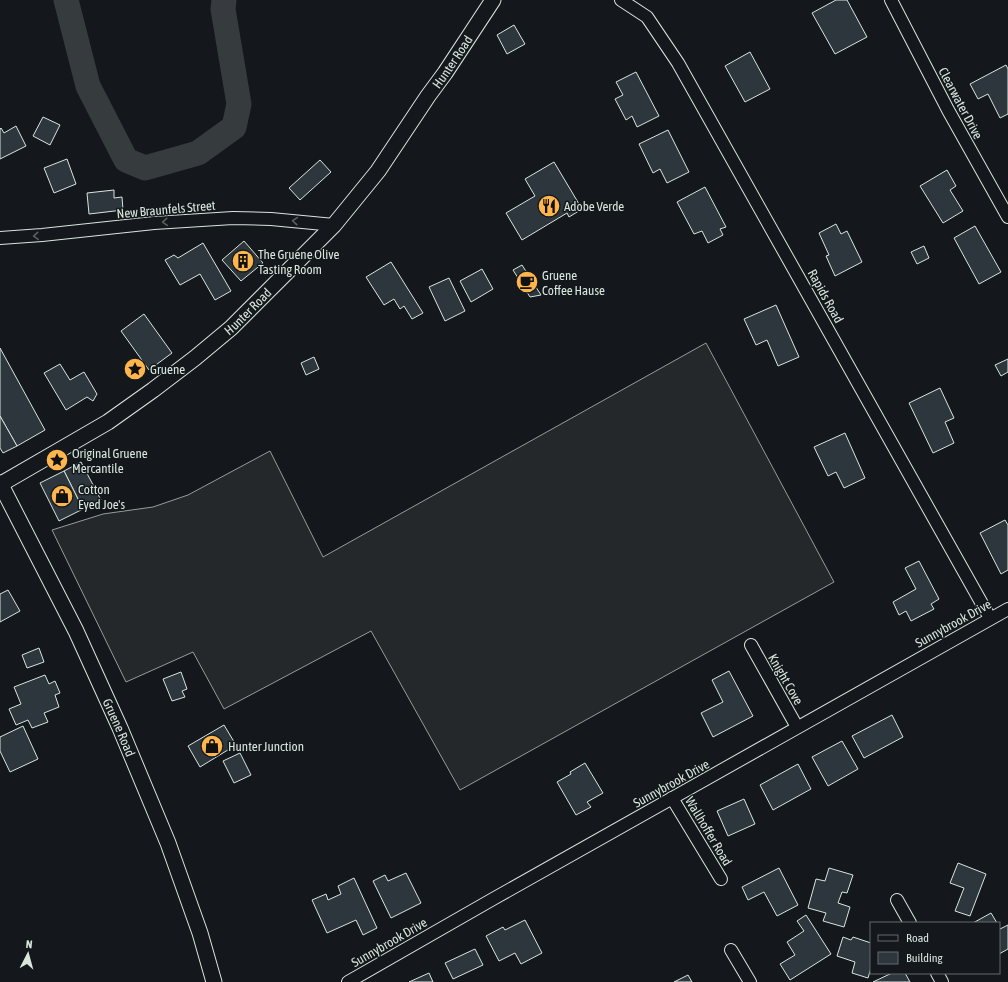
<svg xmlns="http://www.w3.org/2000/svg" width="1008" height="982" font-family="'Asap Condensed',sans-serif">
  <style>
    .parking { fill: #24282b; stroke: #939e99 }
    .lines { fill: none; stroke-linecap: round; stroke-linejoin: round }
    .river { stroke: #363b3e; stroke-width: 25 }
    .building { fill: #2c363c; stroke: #d8e6dc }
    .minor-casing { stroke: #d8e6dc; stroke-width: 14 }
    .tertiary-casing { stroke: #d8e6dc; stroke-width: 17 }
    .minor { stroke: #14181c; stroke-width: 12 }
    .tertiary { stroke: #14181c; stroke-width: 15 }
    .oneway { stroke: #59605f }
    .labels { text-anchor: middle; stroke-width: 3; stroke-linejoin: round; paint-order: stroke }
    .street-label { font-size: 13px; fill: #d8e6dc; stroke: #14181c }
    .poi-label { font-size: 13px; fill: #d8e6dc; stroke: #14181c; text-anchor: start }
  </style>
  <rect width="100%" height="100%" fill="#14181c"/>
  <path class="parking" d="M706,343l128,239 -374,208 -89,-159 -147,78 -31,-57 -67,30 -74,-152 51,-16 50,-7 35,-12 82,-44 53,106z"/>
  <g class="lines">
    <path class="river" d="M66,0l22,86 38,74 19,8 53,-15 36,-26 5,-23 -16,-95 1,-9"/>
  </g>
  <g class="building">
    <path d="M836,0h11l20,37 -32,17 -23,-41z"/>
    <path d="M514,25l11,19 -18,10 -10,-19z"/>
    <path d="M750,52l20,37 -25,13 -20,-36z"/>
    <path d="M1006,65l2,4v45l-8,4 -12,-24 -10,5 -8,-15z"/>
    <path d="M636,72l23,44 -22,11 -5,-11 -6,4 -11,-21 8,-4 -7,-13z"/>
    <path d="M43,117l17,8 -10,20 -17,-9z"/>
    <path d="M16,126l10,20 -26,13v-30l1,-1 3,5z"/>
    <path d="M668,130l21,42 -22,11 -7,-14 -7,4 -14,-29z"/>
    <path d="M67,159l9,25 -22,9 -10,-25z"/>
    <path d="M320,160l11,12 -31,28 -11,-12z"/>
    <path d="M554,162l28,47 -13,8 -2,-4 -45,27 -16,-27 29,-17 -10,-17z"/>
    <path d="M947,170l9,16 -6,4 13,21 -20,12 -23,-37z"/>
    <path d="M705,187l21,40 -6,2 3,6 -15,8 -6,-12 -8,3 -17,-32z"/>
    <path d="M114,190v8l8,-1 1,13 -34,4 -2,-21z"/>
    <path d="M836,224l5,10 6,-3 15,31 -27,14 -9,-20 3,-1 -10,-22z"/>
    <path d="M975,226l26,46 -22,12 -25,-46z"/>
    <path d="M244,241l19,22 -22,18 -19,-21z"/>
    <path d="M203,243l28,48 -16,9 -15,-26 -20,11 -15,-25 9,-5 4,3z"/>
    <path d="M924,246l5,12 -12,6 -6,-12z"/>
    <path d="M391,262l32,51 -11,6 -8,-13 -4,3 -6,-10 -10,6 -18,-28z"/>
    <path d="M522,265l19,30 -11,2 -17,-27z"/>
    <path d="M482,269l11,20 -22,13 -11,-21z"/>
    <path d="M449,278l16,33 -20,10 -16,-34z"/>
    <path d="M776,305l23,52 -21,9 -11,-26 -11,5 -12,-26z"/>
    <path d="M144,314l28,39 -23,17 -28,-39z"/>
    <path d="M0,348l45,82 -28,16 -17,-30z"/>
    <path d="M314,357l5,12 -13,6 -5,-12z"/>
    <path d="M1008,359v13l-7,4 -6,-11z"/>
    <path d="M60,364l10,16 14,-8 13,22 -4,7 -6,-4 -21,13 -22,-37z"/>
    <path d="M940,388l14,30 -9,4 9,21 -21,10 -24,-50z"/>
    <path d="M0,416l17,30 -14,7 -3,-5z"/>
    <path d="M845,433l20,45 -21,10 -8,-16 -8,4 -14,-29z"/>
    <path d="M81,462l20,38 -18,9 -19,-38z"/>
    <path d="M64,471l19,38 -24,12 -19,-38z"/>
    <path d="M1005,520l3,5v45l-7,4 -21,-41z"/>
    <path d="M919,561l20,38 -8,5 3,5 -23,12 -5,-10 -7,4 -6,-13 23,-13 -11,-21z"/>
    <path d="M8,590l12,21 -20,11v-28z"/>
    <path d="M39,648l5,14 -17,6 -5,-13z"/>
    <path d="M729,671l24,45 -40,21 -12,-24 22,-11 -11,-22z"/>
    <path d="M181,672l6,17 -5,2 3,6 -13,4 -9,-22z"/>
    <path d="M45,675l4,9 6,-3 5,12 -5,2 4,12 -15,6 4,9 -16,6 -4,-8 -12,5 -7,-16 12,-5 -7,-17z"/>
    <path d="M892,715l11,22 -39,21 -12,-22z"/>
    <path d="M224,725l12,20 -36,22 -12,-21z"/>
    <path d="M23,726l15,33 -28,13 -10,-21v-14z"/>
    <path d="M842,741l16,28 -30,17 -16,-29z"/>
    <path d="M240,753l11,22 -17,8 -11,-22z"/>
    <path d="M585,763l18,30 -16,9 4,5 -15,8 -19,-33 14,-8 -1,-2z"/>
    <path d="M798,764l13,25 -38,21 -13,-25z"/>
    <path d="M744,799l11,25 -27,12 -11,-25z"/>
    <path d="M958,863l28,11 -16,42 -15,-5 9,-23 -14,-5z"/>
    <path d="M779,868l19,37 -21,11 -13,-24 -16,8 -6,-13z"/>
    <path d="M829,868l24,7 -6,18 -5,-1 -4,11 12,4 -6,20 -21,-6 3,-8 -18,-5 8,-29 9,2z"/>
    <path d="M406,873l15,30 -30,15 -18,-37 12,-6 3,6z"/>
    <path d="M354,878l23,50 -14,7 -7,-15 -29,13 -15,-33 14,-6 2,6 13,-6 -3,-8z"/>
    <path d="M991,913l6,10h-24z"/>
    <path d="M806,915l25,39 -41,26 -10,-16 15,-9 -8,-13 17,-11 -7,-10z"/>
    <path d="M525,920l17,33 -21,11 -6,-11 -16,8 -13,-25 17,-9 2,3z"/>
    <path d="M1008,925v24l-9,5v-27l1,2z"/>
    <path d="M843,937l8,3 2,-3 18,6v25l-3,10 -16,-5 3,-11 -18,-6z"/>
    <path d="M475,949l8,16 -30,14 -8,-16z"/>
    <path d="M429,973l4,9h-24z"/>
    <path d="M892,973h13l5,9h-37z"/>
    <path d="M688,975l4,7h-18z"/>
  </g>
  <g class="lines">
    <g class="minor-casing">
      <g id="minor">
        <path d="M621,0l26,17 31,46 312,555"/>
        <path d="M891,0l57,110 60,107"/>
        <path d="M0,238l42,-3 112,-12 79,-5 38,1 63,6"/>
        <path d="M751,645l46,82"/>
        <path d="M672,798l49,81"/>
        <path d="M897,900l13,23"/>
        <path d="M731,950l19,32"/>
        <path d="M937,973l5,9"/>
        <path d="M348,982l145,-83 515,-290"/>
      </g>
    </g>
    <g class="tertiary-casing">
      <g id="tertiary">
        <path id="s1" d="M0,483l76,148 44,97 48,115 32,90 14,49"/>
        <path id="s2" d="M1,484l57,-33 50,-29 45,-32 42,-32 36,-30 103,-103 44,-54 50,-75 17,-23 48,-73"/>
      </g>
    </g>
    <use href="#minor" class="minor"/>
    <use href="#tertiary" class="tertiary"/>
  </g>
  <defs><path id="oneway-chevron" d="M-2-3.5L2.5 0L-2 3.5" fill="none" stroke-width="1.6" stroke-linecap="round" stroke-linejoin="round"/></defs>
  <g class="oneway">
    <use href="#oneway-chevron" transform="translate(295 221) rotate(-175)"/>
    <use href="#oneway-chevron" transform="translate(165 222) rotate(176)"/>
    <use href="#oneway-chevron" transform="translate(36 236) rotate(176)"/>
  </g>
  <defs>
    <g id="restaurant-disc" transform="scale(1.15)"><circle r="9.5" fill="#ffb74d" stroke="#14181c"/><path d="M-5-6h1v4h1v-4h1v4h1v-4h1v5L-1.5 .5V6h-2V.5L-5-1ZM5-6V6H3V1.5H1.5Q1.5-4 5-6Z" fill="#111"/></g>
    <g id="building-disc" transform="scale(1.15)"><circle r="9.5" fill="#ffb74d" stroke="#14181c"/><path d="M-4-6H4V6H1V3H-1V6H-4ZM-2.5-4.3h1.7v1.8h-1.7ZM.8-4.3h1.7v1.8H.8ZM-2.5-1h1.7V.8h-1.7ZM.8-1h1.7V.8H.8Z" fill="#111"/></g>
    <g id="cafe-disc" transform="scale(1.15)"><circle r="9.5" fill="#ffb74d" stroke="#14181c"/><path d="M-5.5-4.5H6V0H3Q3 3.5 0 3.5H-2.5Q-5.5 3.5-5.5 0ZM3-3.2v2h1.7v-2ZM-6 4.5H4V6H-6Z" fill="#111"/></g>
    <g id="sight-disc" transform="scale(1.15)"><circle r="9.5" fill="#ffb74d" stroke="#14181c"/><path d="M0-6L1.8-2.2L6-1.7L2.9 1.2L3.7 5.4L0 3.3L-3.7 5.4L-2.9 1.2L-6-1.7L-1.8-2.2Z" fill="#111"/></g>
    <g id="shop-disc" transform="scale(1.15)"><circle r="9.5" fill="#ffb74d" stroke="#14181c"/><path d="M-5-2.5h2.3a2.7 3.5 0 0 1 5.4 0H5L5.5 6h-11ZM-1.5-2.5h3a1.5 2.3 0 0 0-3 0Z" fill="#111"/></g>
  </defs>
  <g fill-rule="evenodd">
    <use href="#restaurant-disc" x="549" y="206"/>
    <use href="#building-disc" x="243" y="261"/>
    <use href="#cafe-disc" x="527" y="282"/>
    <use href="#sight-disc" x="135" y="369"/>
    <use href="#sight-disc" x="57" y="460"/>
    <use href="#shop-disc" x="62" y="496"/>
    <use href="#shop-disc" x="212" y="746"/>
  </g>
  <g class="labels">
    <g class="street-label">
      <text dy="5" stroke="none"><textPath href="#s2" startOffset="626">Hunter Road</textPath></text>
      <text transform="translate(961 103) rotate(62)" y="5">Clearwater Drive</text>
      <text transform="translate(166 209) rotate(-5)" y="5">New Braunfels Street</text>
      <text transform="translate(826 296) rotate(61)" y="5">Rapids Road</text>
      <text dy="5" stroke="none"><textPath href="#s2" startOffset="302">Hunter Road</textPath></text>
      <text transform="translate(953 623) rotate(-29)" y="5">Sunnybrook Drive</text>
      <text transform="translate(786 679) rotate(60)" y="5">Knight Cove</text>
      <text dy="5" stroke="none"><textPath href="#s1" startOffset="272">Gruene Road</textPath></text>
      <text transform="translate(671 783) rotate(-29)" y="5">Sunnybrook Drive</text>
      <text transform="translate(709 831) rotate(59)" y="5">Wallhoffer Road</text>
      <text transform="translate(389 942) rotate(-30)" y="5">Sunnybrook Drive</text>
    </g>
    <g class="poi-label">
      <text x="564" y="211">Adobe Verde</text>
      <text x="258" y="259">The Gruene Olive<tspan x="258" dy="15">Tasting Room</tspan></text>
      <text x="542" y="280">Gruene<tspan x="542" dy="15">Coffee Hause</tspan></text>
      <text x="150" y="374">Gruene</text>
      <text x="72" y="458">Original Gruene<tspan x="72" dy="15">Mercantile</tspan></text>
      <text x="78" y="494">Cotton<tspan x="78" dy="15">Eyed Joe's</tspan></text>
      <text x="228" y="751">Hunter Junction</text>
    </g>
  </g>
  <rect x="870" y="922" width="130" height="52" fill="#14181c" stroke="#626a69"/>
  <rect x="878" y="935" width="20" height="6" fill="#14181c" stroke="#626a69"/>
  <text x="906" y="942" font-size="12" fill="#d8e6dc">Road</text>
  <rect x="878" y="952" width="20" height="12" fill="#2c363c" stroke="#626a69"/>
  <text x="906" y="962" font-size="12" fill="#d8e6dc">Building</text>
  <g transform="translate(28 954) rotate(6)" stroke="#14181c" stroke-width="3" paint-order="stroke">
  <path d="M0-3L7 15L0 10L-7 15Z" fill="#d8e6dc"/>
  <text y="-6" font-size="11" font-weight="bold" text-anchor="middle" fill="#d8e6dc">N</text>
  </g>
</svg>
